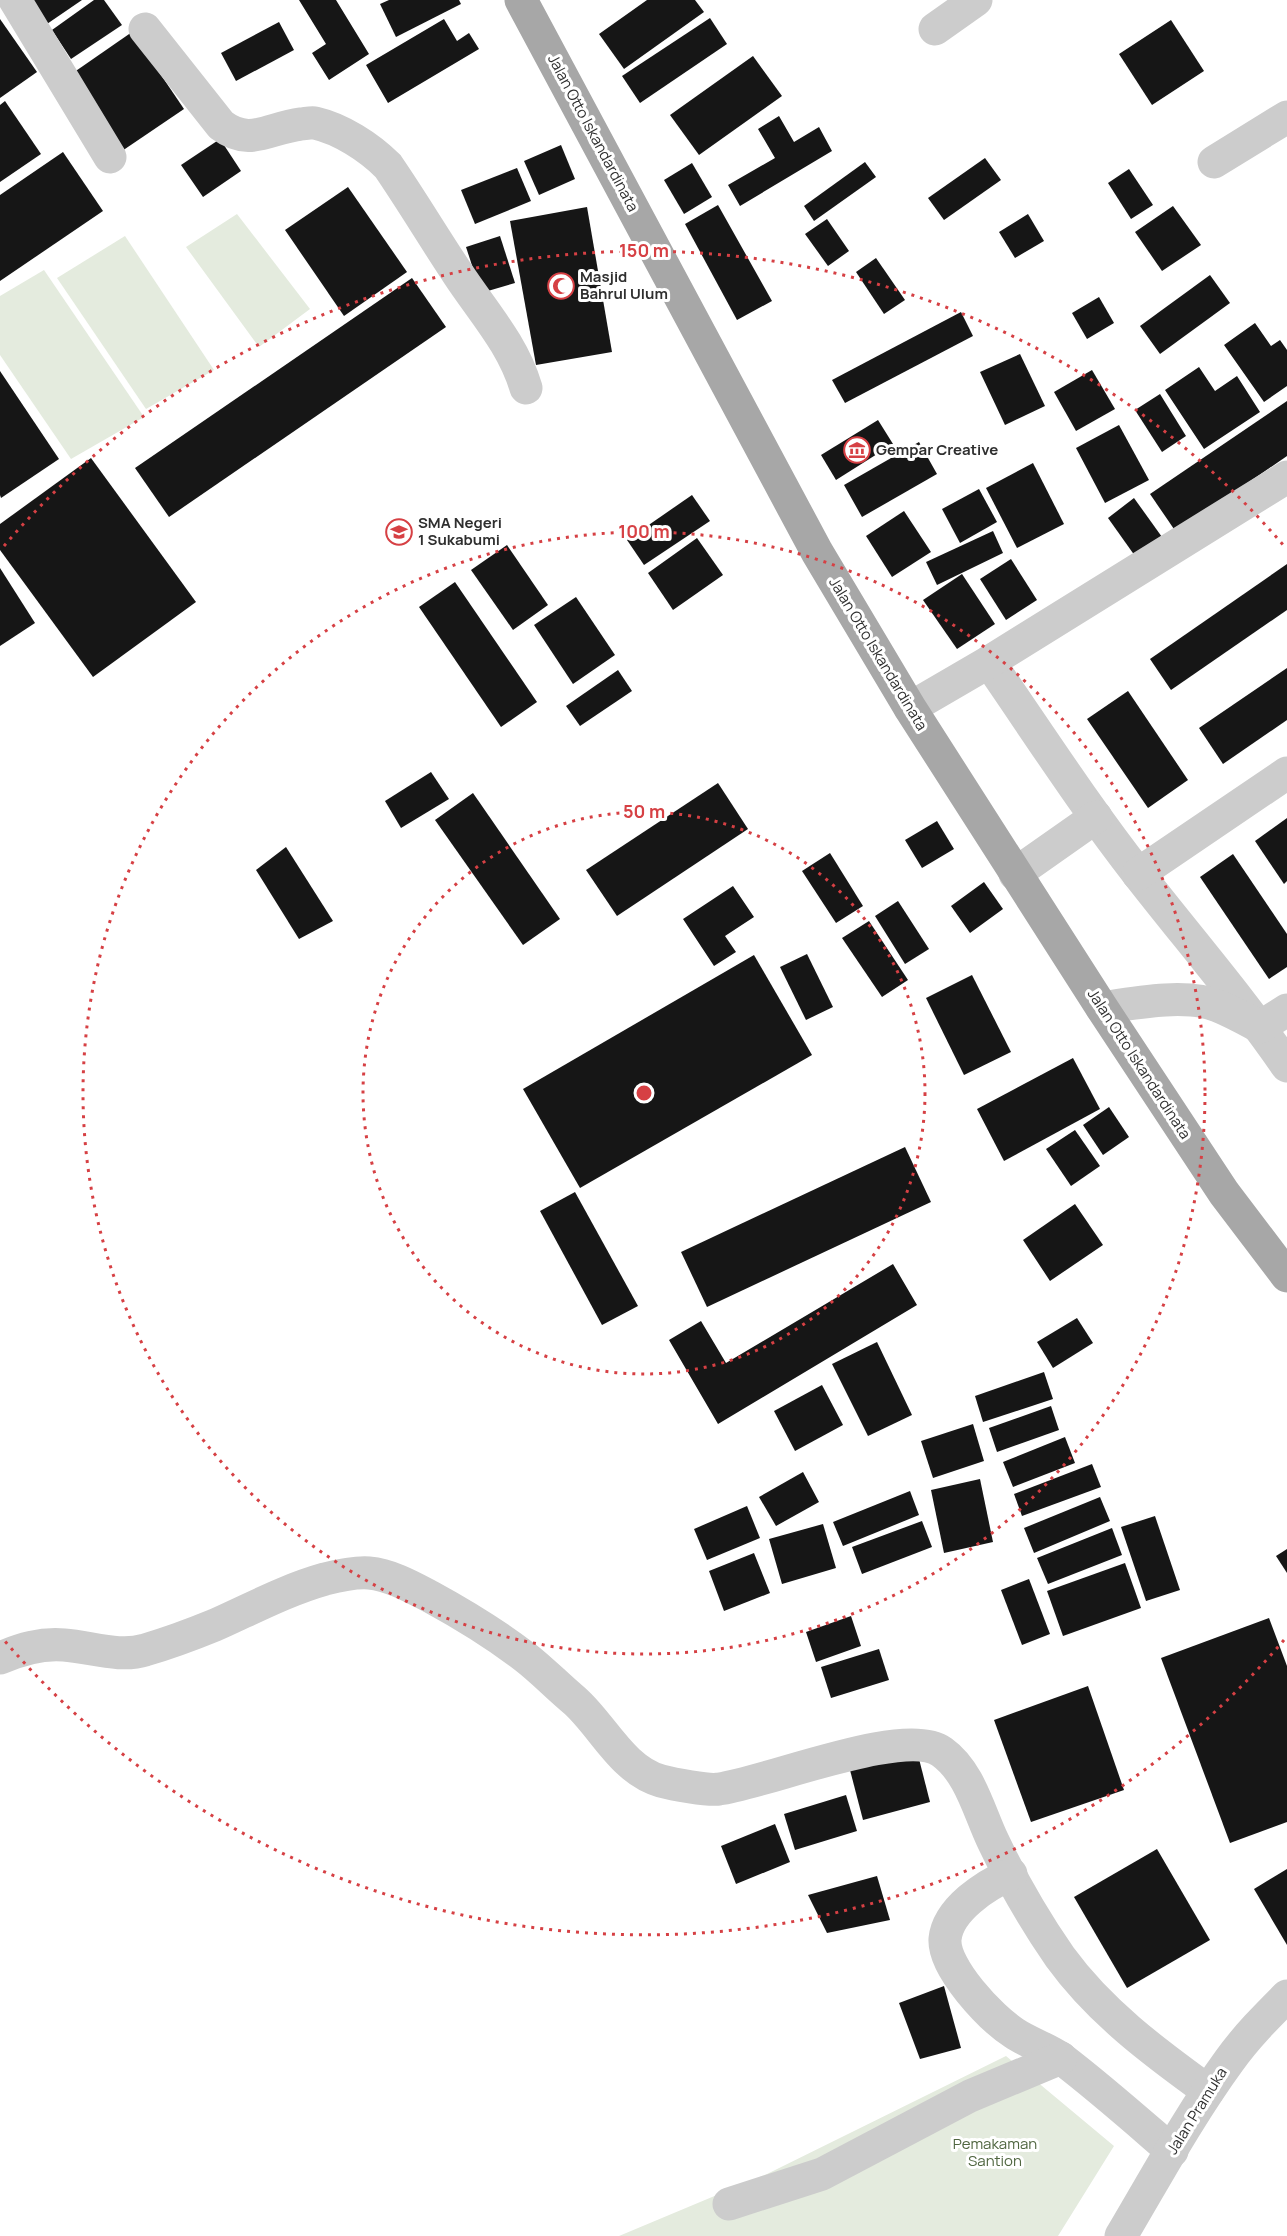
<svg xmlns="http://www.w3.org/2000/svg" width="1287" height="2236" font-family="Manrope,sans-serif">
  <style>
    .green { fill: #e4ebde }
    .building { fill: #161616 }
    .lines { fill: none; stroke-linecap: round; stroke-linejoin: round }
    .minor { stroke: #ccc; stroke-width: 33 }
    .major { stroke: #a7a7a7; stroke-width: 33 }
    .ring { fill: none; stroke: #d64044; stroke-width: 3; stroke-dasharray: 3 6 }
    .labels { text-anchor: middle; stroke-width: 6; stroke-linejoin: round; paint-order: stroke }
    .street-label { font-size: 15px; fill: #2f2f2f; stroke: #fff }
    .poi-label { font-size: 15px; font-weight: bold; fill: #2f2f2f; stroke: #fff; text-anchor: start }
    .park-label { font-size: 15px; fill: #506640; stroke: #fff }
    .centre { fill: #d64044; stroke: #fff; stroke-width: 3 }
    .ring-label { font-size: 18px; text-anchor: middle; font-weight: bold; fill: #d64044; stroke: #fff; stroke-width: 6; stroke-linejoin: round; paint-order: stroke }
  </style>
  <rect width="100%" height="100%" fill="#fff"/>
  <g class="green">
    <path d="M237,214l73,95 -51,38 -73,-100z"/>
    <path d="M125,236l89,134 -68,39 -89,-131z"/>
    <path d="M44,270l100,147 -73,42 -71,-104v-59z"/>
    <path d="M1006,2056l108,90 -56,90h-439l148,-62z"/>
  </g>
  <g class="building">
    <path d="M27,0h55l-38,26z"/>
    <path d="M94,0h10l18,25 -51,34 -19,-29z"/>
    <path d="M299,0h37l33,54 -40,26 -17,-27 14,-9z"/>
    <path d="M389,0h70l2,4 -65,33 -16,-33z"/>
    <path d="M647,0h48l9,12 -80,57 -25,-35z"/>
    <path d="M710,18l17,26 -87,59 -18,-27z"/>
    <path d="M0,19l37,53 -37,26z"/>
    <path d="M444,19l13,22 12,-8 10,16 -91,54 -22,-38z"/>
    <path d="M1171,20l33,51 -52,34 -33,-51z"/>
    <path d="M279,22l15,28 -58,31 -15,-28z"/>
    <path d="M132,32l52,77 -62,42 -52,-76z"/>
    <path d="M753,56l29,40 -83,59 -29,-40z"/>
    <path d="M5,101l36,53 -41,28v-77z"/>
    <path d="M779,116l15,26 25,-15 13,24 -92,55 -12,-21 47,-27 -17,-29z"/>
    <path d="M220,139l21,32 -38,26 -22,-32z"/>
    <path d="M561,145l14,34 -36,16 -15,-34z"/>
    <path d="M63,152l40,59 -103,70v-86z"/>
    <path d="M985,158l16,22 -57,40 -16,-22z"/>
    <path d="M865,162l11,15 -62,44 -10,-15z"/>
    <path d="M692,163l20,34 -28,17 -20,-34z"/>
    <path d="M517,168l14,33 -56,23 -14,-34z"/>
    <path d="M1129,169l24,36 -22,14 -23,-36z"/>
    <path d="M348,187l59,85 -63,44 -59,-86z"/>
    <path d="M718,205l54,96 -35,19 -52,-96z"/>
    <path d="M1173,206l28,39 -39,26 -27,-39z"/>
    <path d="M587,207l25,145 -76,13 -26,-144z"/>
    <path d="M1028,214l16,27 -29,17 -16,-26z"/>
    <path d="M827,219l22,32 -21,15 -23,-32z"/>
    <path d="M500,236l15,47 -34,10 -15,-46z"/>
    <path d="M876,258l29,42 -21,14 -28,-42z"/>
    <path d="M1210,275l20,28 -70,51 -20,-28z"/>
    <path d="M412,278l34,49 -277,190 -34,-49z"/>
    <path d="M1099,297l15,26 -27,16 -15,-26z"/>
    <path d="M961,312l12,24 -128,67 -13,-23z"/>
    <path d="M1255,323l16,23 9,-6 7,10v36l-23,16 -40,-57z"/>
    <path d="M1020,354l25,52 -40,19 -25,-53z"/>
    <path d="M1199,367l16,24 22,-15 23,36 -56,37 -39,-59z"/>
    <path d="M1092,370l23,39 -39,22 -22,-39z"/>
    <path d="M0,371l59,88 -58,39 -1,-3z"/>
    <path d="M1160,394l26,42 -24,16 -27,-42z"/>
    <path d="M1287,401v55l-111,76 -26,-38z"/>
    <path d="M878,420l15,24 -57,36 -15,-25z"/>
    <path d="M1119,425l30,55 -44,23 -29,-55z"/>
    <path d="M919,442l18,32 -75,43 -18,-32z"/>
    <path d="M91,458l105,144 -103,75 -93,-127v-26z"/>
    <path d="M1033,463l31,61 -47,24 -31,-60z"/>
    <path d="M979,489l18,33 -37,21 -18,-34z"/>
    <path d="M692,495l18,26 -66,44 -17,-25z"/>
    <path d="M1134,498l28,39 -27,19 -27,-38z"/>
    <path d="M904,511l27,41 -39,25 -26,-41z"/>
    <path d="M993,531l10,22 -66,32 -11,-23z"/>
    <path d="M697,538l26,37 -50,35 -25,-37z"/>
    <path d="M507,545l41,60 -35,25 -42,-60z"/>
    <path d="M1011,559l26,41 -31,20 -26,-41z"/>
    <path d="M1287,564v46l-116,80 -21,-31z"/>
    <path d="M0,568l35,55 -35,23z"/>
    <path d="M962,574l33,50 -38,25 -34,-49z"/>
    <path d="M455,582l82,120 -36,25 -82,-120z"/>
    <path d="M576,597l39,58 -42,29 -39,-59z"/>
    <path d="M1287,668v52l-64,44 -24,-36z"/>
    <path d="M618,670l14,21 -52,35 -14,-20z"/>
    <path d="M1128,691l60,89 -40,28 -61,-89z"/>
    <path d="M431,772l18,27 -48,29 -16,-27z"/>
    <path d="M718,783l30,46 -131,87 -31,-46z"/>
    <path d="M473,793l87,126 -37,26 -88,-125z"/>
    <path d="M1287,818v63l-3,3 -29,-43z"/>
    <path d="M937,821l17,28 -32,19 -17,-28z"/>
    <path d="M286,847l47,74 -34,18 -43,-69z"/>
    <path d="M830,853l33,53 -27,17 -34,-52z"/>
    <path d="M1233,854l54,80v33l-18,12 -69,-102z"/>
    <path d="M984,882l19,27 -33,24 -19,-27z"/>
    <path d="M733,886l21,31 -29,19 11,16 -22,14 -31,-47z"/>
    <path d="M898,901l31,48 -24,15 -30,-48z"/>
    <path d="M869,921l39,59 -26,17 -40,-59z"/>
    <path d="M807,954l26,53 -27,13 -26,-53z"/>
    <path d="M754,955l58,100 -232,133 -57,-99z"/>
    <path d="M972,975l39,77 -47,23 -38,-77z"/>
    <path d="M1073,1058l27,51 -96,52 -27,-52z"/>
    <path d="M1109,1107l20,30 -26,18 -20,-30z"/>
    <path d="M1075,1130l25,36 -29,20 -25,-37z"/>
    <path d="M905,1147l26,55 -224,105 -26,-55z"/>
    <path d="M575,1192l63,114 -36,19 -62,-114z"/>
    <path d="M1075,1204l28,41 -53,36 -27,-41z"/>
    <path d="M893,1264l24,41 -199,119 -49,-84 32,-19 25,42z"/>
    <path d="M1077,1318l16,25 -40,25 -16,-26z"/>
    <path d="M877,1342l35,73 -44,21 -36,-72z"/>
    <path d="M1044,1372l9,27 -70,23 -8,-26z"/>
    <path d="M822,1385l21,40 -48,26 -21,-40z"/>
    <path d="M1051,1406l8,24 -62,22 -8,-24z"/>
    <path d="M973,1424l11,37 -51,17 -12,-37z"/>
    <path d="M1065,1437l10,26 -62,24 -10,-25z"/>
    <path d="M1092,1464l9,23 -79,29 -8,-22z"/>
    <path d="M803,1472l16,30 -43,24 -17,-29z"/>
    <path d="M980,1479l13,63 -49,11 -13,-63z"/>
    <path d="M910,1491l9,24 -76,31 -10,-24z"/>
    <path d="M1100,1497l10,24 -76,32 -10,-25z"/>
    <path d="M747,1506l13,32 -53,22 -13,-31z"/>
    <path d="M1155,1516l25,74 -34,11 -25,-74z"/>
    <path d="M922,1521l10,26 -70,27 -10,-27z"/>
    <path d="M823,1524l13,44 -54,16 -13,-45z"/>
    <path d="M1112,1528l10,27 -74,29 -11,-26z"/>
    <path d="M1287,1549v24l-11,-17z"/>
    <path d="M754,1553l16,40 -46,18 -15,-40z"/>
    <path d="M1125,1563l16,45 -78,28 -16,-45z"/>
    <path d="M1029,1579l21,55 -28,11 -21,-55z"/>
    <path d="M851,1616l10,30 -45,16 -10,-30z"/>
    <path d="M1269,1618l18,48v156l-57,21 -69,-185z"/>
    <path d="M879,1649l10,31 -58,18 -10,-31z"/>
    <path d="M1088,1686l36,104 -93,32 -37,-102z"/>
    <path d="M917,1751l13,51 -67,18 -13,-50z"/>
    <path d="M846,1795l11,36 -62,19 -11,-36z"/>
    <path d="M775,1824l15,38 -54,22 -15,-38z"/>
    <path d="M1157,1849l53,91 -83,48 -53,-91z"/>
    <path d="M1287,1869v76l-33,-56z"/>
    <path d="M877,1876l13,44 -63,13 -19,-38z"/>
    <path d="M944,1986l17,62 -41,11 -21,-56z"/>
  </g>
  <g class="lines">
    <g class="minor">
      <path d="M15,0l95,157"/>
      <path d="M145,29l76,96c29,22 47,3 80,-1 4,0 10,-2 14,-1 26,6 54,24 73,43 24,35 46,72 70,108 25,38 55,70 68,114"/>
      <path d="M935,29l41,-29"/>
      <path d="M1214,162l73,-45"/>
      <path d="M989,662c49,71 96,144 150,213 49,63 102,124 148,191"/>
      <path d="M910,708l79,-46 298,-185"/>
      <path d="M1015,874l81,-57"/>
      <path d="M1138,874l149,-101"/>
      <path d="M1102,1008c32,-5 85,-15 116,-2 15,6 29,14 42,21l27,-17"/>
      <path d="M0,1658c21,-9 41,-15 64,-13 27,2 56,13 81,5 24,-7 48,-16 70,-25 36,-16 71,-35 110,-46 12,-3 31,-7 44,-6 22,2 43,14 62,24 33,18 64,37 94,60 17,13 33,30 50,44 28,25 47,69 86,80 11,3 48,10 58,8 47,-6 187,-64 223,-37 28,20 37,60 51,89 19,40 42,80 67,116 40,55 94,95 148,134"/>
      <path d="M1011,1874c-25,11 -63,35 -66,65 -2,29 46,79 69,94 15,10 34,16 48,26 38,29 74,61 110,92"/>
      <path d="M729,2204l93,-30 148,-78 91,-38"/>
      <path d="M1121,2236c35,-59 68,-120 108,-175 17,-24 38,-45 58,-65"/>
    </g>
    <path class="major" d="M521,0l296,552 93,156 192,300 122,185 63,83"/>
  </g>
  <g class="ring">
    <circle cx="644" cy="1093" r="281"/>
    <circle cx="644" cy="1093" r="561"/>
    <path d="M1284 1640A842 842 0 0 1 4 1640M4 546A842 842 0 0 1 1284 546"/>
  </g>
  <defs>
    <g id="mosque-ring" transform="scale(1.35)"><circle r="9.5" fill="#fff" stroke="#d64044" stroke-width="1.5"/><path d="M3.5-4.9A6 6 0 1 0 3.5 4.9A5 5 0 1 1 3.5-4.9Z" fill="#d64044"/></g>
    <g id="museum-ring" transform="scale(1.35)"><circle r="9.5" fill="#fff" stroke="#d64044" stroke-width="1.5"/><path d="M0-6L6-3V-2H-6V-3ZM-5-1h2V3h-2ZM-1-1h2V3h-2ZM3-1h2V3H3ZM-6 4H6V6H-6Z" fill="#d64044"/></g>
    <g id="school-ring" transform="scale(1.35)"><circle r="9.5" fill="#fff" stroke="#d64044" stroke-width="1.5"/><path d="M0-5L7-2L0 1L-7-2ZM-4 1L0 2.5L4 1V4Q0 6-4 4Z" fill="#d64044"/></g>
  </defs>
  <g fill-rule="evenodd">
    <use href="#mosque-ring" x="561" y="286"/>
    <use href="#museum-ring" x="857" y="450"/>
    <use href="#school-ring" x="399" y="532"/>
  </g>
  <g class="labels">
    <g class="street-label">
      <text transform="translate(593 133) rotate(62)" y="5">Jalan Otto Iskandardinata</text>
      <text transform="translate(878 654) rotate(59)" y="5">Jalan Otto Iskandardinata</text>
      <text transform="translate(1139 1064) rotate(57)" y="5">Jalan Otto Iskandardinata</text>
      <text transform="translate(1197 2111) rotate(-58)" y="5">Jalan Pramuka</text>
    </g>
    <g class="poi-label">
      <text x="580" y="282">Masjid<tspan x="580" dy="17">Bahrul Ulum</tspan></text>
      <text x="876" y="455">Gempar Creative</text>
      <text x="418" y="528">SMA Negeri<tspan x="418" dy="17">1 Sukabumi</tspan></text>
    </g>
    <g class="park-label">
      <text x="995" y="2149">Pemakaman<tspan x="995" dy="17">Santion</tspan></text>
    </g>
  </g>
  <circle cx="644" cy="1093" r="9" class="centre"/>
  <g class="ring-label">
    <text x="644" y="257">150 m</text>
    <text x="644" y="538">100 m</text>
    <text x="644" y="818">50 m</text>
  </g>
</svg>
